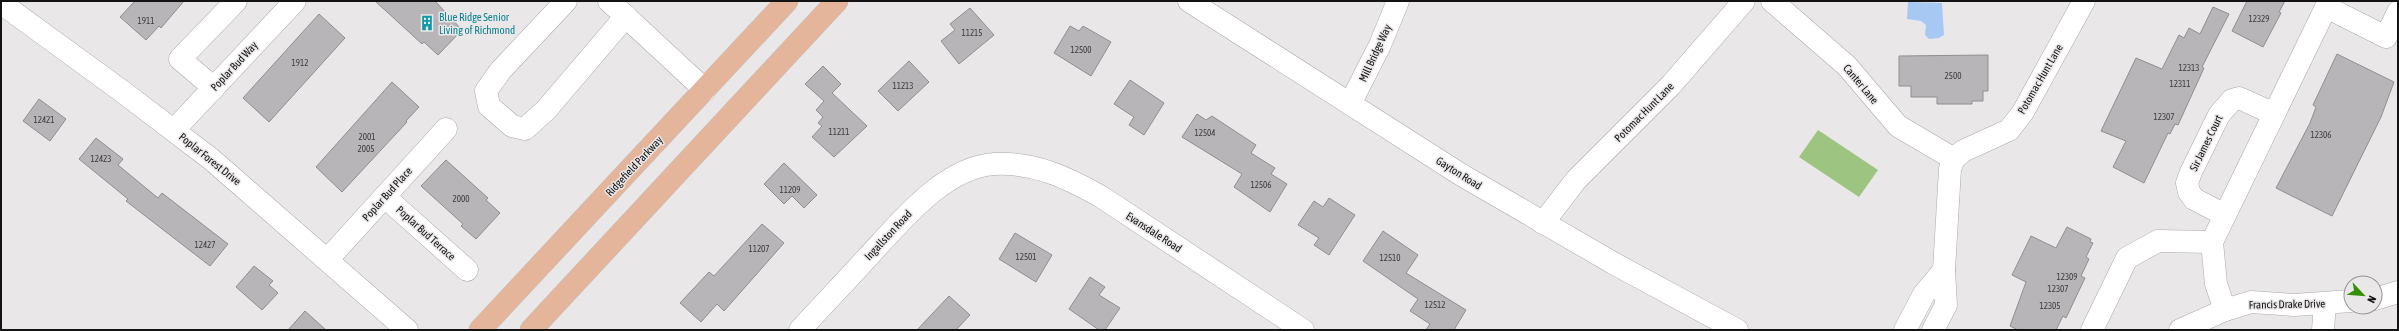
<svg xmlns="http://www.w3.org/2000/svg" width="2399" height="331" font-family="'Asap Condensed',sans-serif">
  <style>
    .green { fill: #9ec481 }
    .water { fill: #a6c8f3 }
    .building { fill: #b8b5b8; stroke: #918e91 }
    .lines { fill: none; stroke-linecap: round; stroke-linejoin: round }
    .minor-casing { stroke: #aba8ab; stroke-width: 23 }
    .major-casing { stroke: #c2c2c2; stroke-width: 23 }
    .minor { stroke: #fff; stroke-width: 22 }
    .major { stroke: #e4b59b; stroke-width: 22 }
    .labels { text-anchor: middle; stroke-width: 3; stroke-linejoin: round; paint-order: stroke }
    .number-label { font-size: 9px; fill: #3d3c3d }
    .culture-label { font-size: 11px; fill: #0d838f; stroke: #eae7e9; text-anchor: start }
    .street-label { font-size: 11px; fill: #141314; stroke: #eae7e9 }
  </style>
  <rect width="100%" height="100%" fill="#eae7e9"/>
  <path class="green" d="M1818,130l60,40 -19,27 -60,-40z"/>
  <path class="water" d="M1908,2l34,1 2,32 -5,3 -10,1 -4,-4 1,-10 -5,-4 -14,-2z"/>
  <g class="building">
    <path d="M135,1h49l-23,27 -2,-2 -13,14 -26,-23z"/>
    <path d="M375,1h60l27,29 -24,25 -14,-13 -2,2z"/>
    <path d="M2247,1h38l-6,11 2,1 -18,34 -31,-16z"/>
    <path d="M2213,7l16,7 -27,53 2,1 -26,57 -3,-1 -5,10 -2,-1 -24,50 -31,-16 13,-26 -25,-10 35,-73 26,11 17,-34 5,3 5,-10 11,6z"/>
    <path d="M970,8l24,27 -35,29 -18,-23 14,-11 -5,-6z"/>
    <path d="M319,14l26,24 -76,84 -26,-24z"/>
    <path d="M1070,26l9,5 4,-5 28,16 -20,34 -37,-23z"/>
    <path d="M2337,54l57,28 -13,35 -49,99 -56,-28 34,-65 6,-16 -3,-2z"/>
    <path d="M1988,55v36h-5v10h-11v3h-35v-7h-26v-11h-12v-30z"/>
    <path d="M909,61l20,21 -31,29 -20,-20z"/>
    <path d="M823,66l18,18 -9,9 35,33 -33,31 -22,-20 10,-11 -4,-3 5,-6 -7,-7 8,-9 -19,-17z"/>
    <path d="M1130,80l34,23 -20,32 -15,-10 5,-8 -20,-13z"/>
    <path d="M392,82l27,25 -13,14 1,1 -65,70 -26,-25z"/>
    <path d="M39,99l27,20 -16,22 -27,-20z"/>
    <path d="M1197,114l9,6 6,-4 44,29 -5,8 24,15 -4,6 16,10 -17,28 -36,-25 8,-13 -60,-37z"/>
    <path d="M96,138l27,21 -5,6 40,33 4,-5 66,51 -18,22 -84,-65 2,-2 -49,-40z"/>
    <path d="M446,160l42,38 -2,2 14,13 -24,26 -15,-13 2,-2 -42,-38z"/>
    <path d="M784,163l33,32 -13,13 -12,-12 -8,8 -20,-20z"/>
    <path d="M1329,198l26,17 -26,40 -15,-10 5,-7 -21,-13 16,-24 9,6z"/>
    <path d="M762,224l22,19 -60,68 -7,-7 -16,18 -21,-19 29,-31 5,4z"/>
    <path d="M2067,227l24,12 -1,3 3,1 -7,14 3,2 -8,17 4,2 -19,40 -3,-2 -7,14h-38l-8,-4 16,-44 -14,-7 19,-39 25,12z"/>
    <path d="M1383,231l35,24 -12,18 60,37 -12,20h-28l4,-6 -20,-13 8,-12 -55,-38z"/>
    <path d="M1015,233l37,22 -16,27 -37,-23z"/>
    <path d="M254,266l19,15 -4,4 9,8 -16,17 -26,-23z"/>
    <path d="M1090,277l15,10 -6,8 21,13 -15,22h-6l-30,-21z"/>
    <path d="M949,296l21,19 -14,15h-39z"/>
    <path d="M305,311l21,19h-38z"/>
  </g>
  <g class="lines">
    <g class="minor-casing">
      <g id="minor">
        <path d="M566,1l-65,69 -15,21 3,15 23,20 13,3 21,-19 80,-94"/>
        <path d="M609,1l96,89"/>
        <path d="M1189,1l271,173 153,89 124,67"/>
        <path d="M1772,1l75,65 51,60 56,33"/>
        <path d="M1,3l122,89 88,67 196,171"/>
        <path d="M2326,7l60,30 12,-25"/>
        <path d="M214,88l-34,-29 56,-58"/>
        <path d="M1350,104l30,-59 18,-44"/>
        <path d="M174,130l121,-129"/>
        <path d="M385,197l82,73"/>
        <path d="M2225,215l-31,-16 -5,-7 -2,-9 4,-11 28,-57 13,-15 7,-2 7,3 28,13"/>
        <path d="M1543,223l33,-43 95,-95 73,-84"/>
        <path d="M328,259l118,-130"/>
        <path d="M1944,270l6,-101 4,-10 9,-8 46,-21 14,-18 61,-111"/>
        <path d="M2375,299l23,-7"/>
        <path d="M2225,310l-9,-26 -4,-42 117,-241"/>
        <path d="M800,330c22,-24 44,-47 66,-71 32,-34 77,-92 128,-95 40,-2 72,13 106,32l203,134"/>
        <path d="M1905,330l19,-36 20,-24 2,35 -13,25"/>
        <path d="M2092,330l35,-72 31,-17 54,1"/>
        <path d="M2180,330l45,-20 26,-8 43,3 57,-4"/>
        <path d="M2323,330l2,-26"/>
      </g>
    </g>
    <g class="major-casing">
      <g id="major">
        <path d="M480,330l307,-329"/>
        <path d="M531,330l306,-329"/>
      </g>
    </g>
    <use href="#minor" class="minor"/>
    <use href="#major" class="major"/>
  </g>
  <defs>
    <g id="building-bare" transform="scale(1.2)"><path d="M-4-6H4V6H1V3H-1V6H-4ZM-2.5-4.3h1.7v1.8h-1.7ZM.8-4.3h1.7v1.8H.8ZM-2.5-1h1.7V.8h-1.7ZM.8-1h1.7V.8H.8Z" fill="#0f9aa8" stroke="#eae7e9" stroke-width="2.5" paint-order="stroke"/></g>
  </defs>
  <g fill-rule="evenodd">
    <use href="#building-bare" x="427" y="23"/>
  </g>
  <g class="labels">
    <g class="number-label">
      <text x="2259" y="22">12329</text>
      <text x="146" y="24">1911</text>
      <text x="972" y="36">11215</text>
      <text x="1081" y="53">12500</text>
      <text x="300" y="66">1912</text>
      <text x="2189" y="71">12313</text>
      <text x="1953" y="79">2500</text>
      <text x="2180" y="87">12311</text>
      <text x="903" y="89">11213</text>
      <text x="2164" y="120">12307</text>
      <text x="44" y="123">12421</text>
      <text x="839" y="135">11211</text>
      <text x="1205" y="136">12504</text>
      <text x="2321" y="138">12306</text>
      <text x="367" y="140">2001</text>
      <text x="366" y="152">2005</text>
      <text x="101" y="162">12423</text>
      <text x="1261" y="188">12506</text>
      <text x="790" y="193">11209</text>
      <text x="461" y="202">2000</text>
      <text x="205" y="248">12427</text>
      <text x="759" y="252">11207</text>
      <text x="1026" y="260">12501</text>
      <text x="1390" y="261">12510</text>
      <text x="2067" y="280">12309</text>
      <text x="2058" y="292">12307</text>
      <text x="1435" y="308">12512</text>
      <text x="2050" y="309">12305</text>
    </g>
    <g class="culture-label">
      <text x="439" y="21">Blue Ridge Senior<tspan x="439" dy="13">Living of Richmond</tspan></text>
    </g>
    <g class="street-label">
      <text transform="translate(1375 53) rotate(-65)" y="4">Mill Bridge Way</text>
      <text transform="translate(234 66) rotate(-47)" y="4">Poplar Bud Way</text>
      <text transform="translate(2040 79) rotate(-60)" y="4">Potomac Hunt Lane</text>
      <text transform="translate(1861 84) rotate(50)" y="4">Canter Lane</text>
      <text transform="translate(1644 112) rotate(-45)" y="4">Potomac Hunt Lane</text>
      <text transform="translate(2206 143) rotate(-64)" y="4">Sir James Court</text>
      <text transform="translate(210 159) rotate(39)" y="4">Poplar Forest Drive</text>
      <text transform="translate(634 166) rotate(-47)" y="4">Ridgefield Parkway</text>
      <text transform="translate(1459 173) rotate(32)" y="4">Gayton Road</text>
      <text transform="translate(387 194) rotate(-48)" y="4">Poplar Bud Place</text>
      <text transform="translate(1154 232) rotate(33)" y="4">Evansdale Road</text>
      <text transform="translate(426 233) rotate(42)" y="4">Poplar Bud Terrace</text>
      <text transform="translate(888 235) rotate(-47)" y="4">Ingallston Road</text>
      <text transform="translate(2287 304) rotate(-1)" y="4">Francis Drake Drive</text>
    </g>
  </g>
  <rect width="2399" height="331" fill="none" stroke="#141314" stroke-width="4"/>
  <g transform="translate(2363 295) rotate(116)"><circle r="19" fill="#eae7e9" stroke="#949294"/>
  <path d="M0-3L7 15L0 10L-7 15Z" fill="#349107"/>
  <text y="-6" font-size="11" font-weight="bold" text-anchor="middle" fill="#141314">N</text>
  </g>
</svg>
